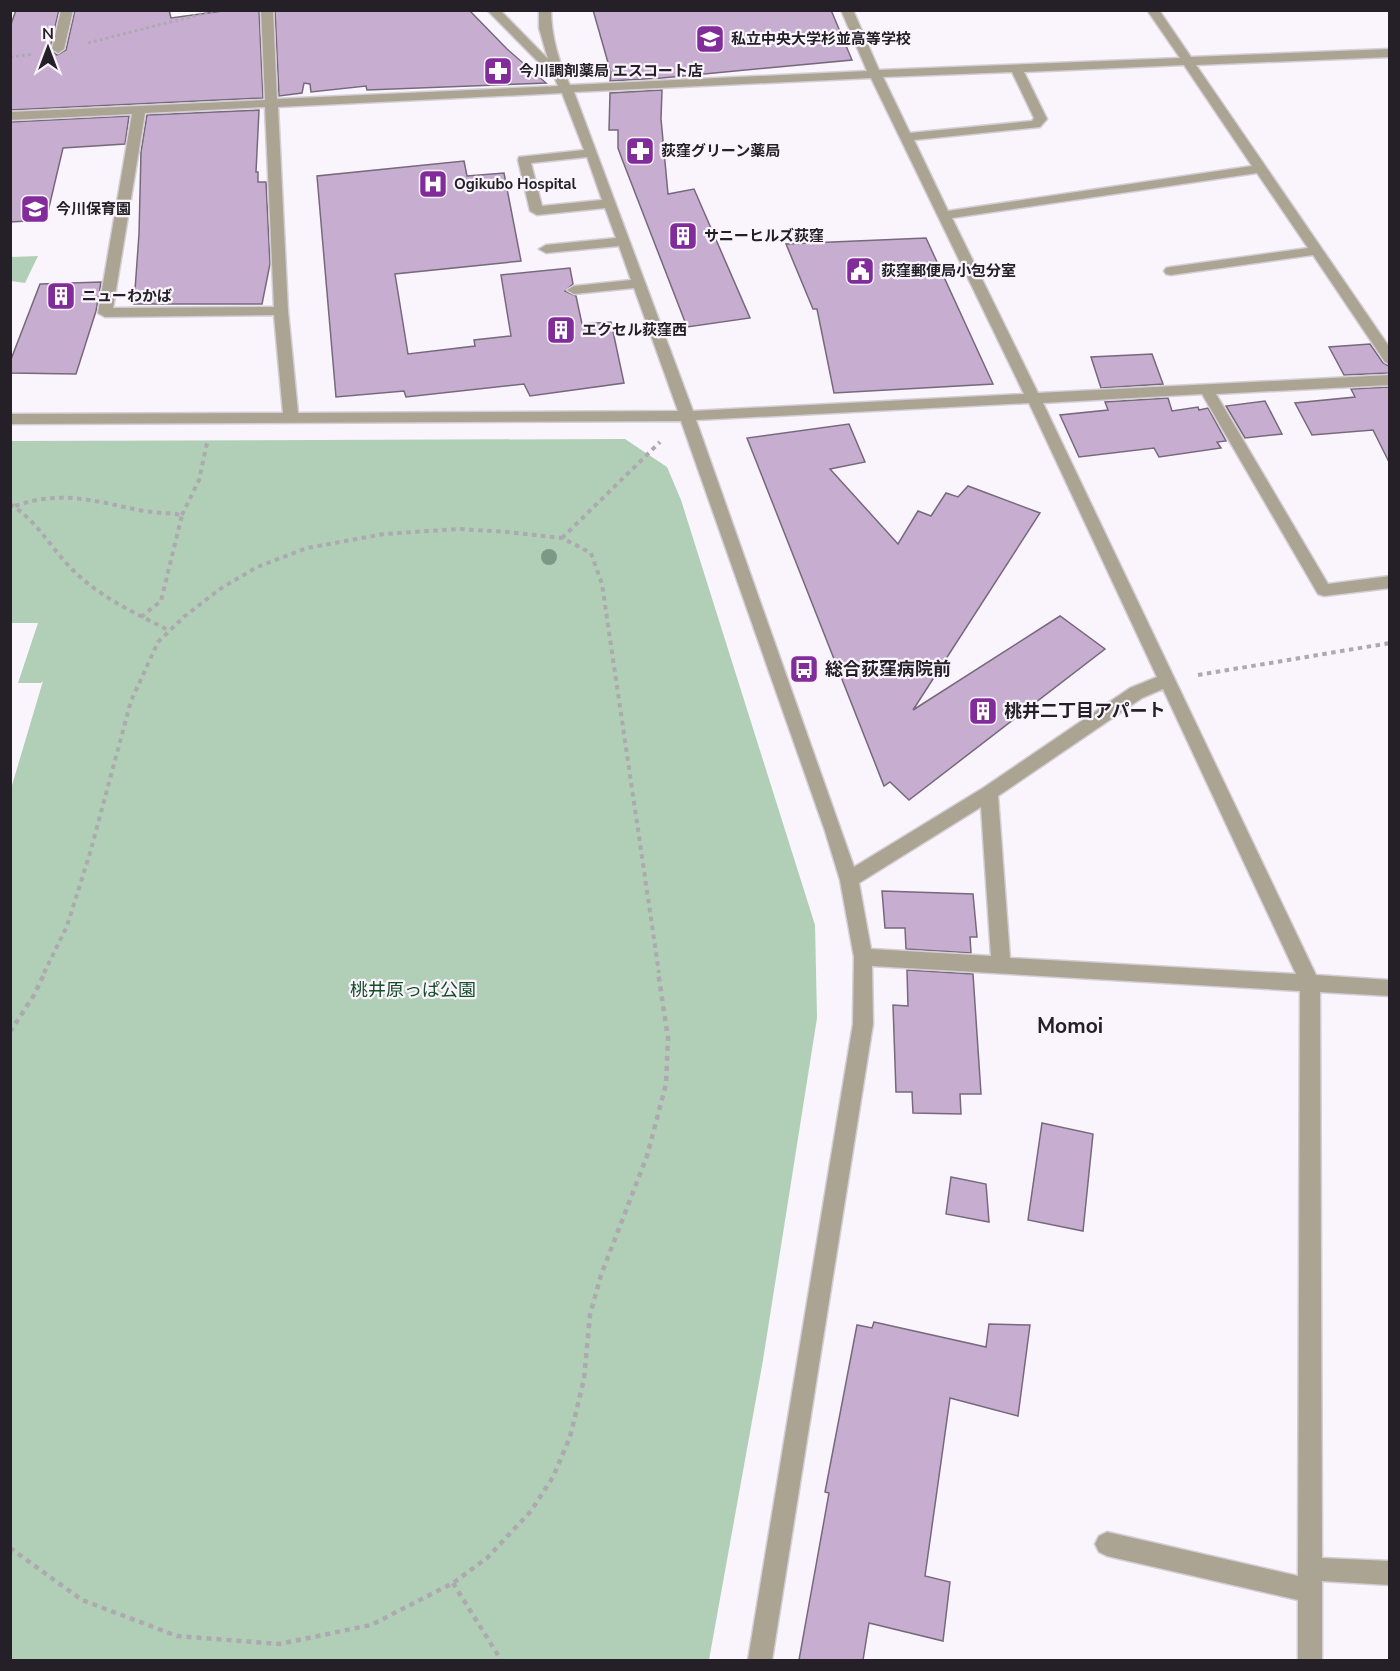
<svg xmlns="http://www.w3.org/2000/svg" width="1400" height="1671" font-family="'Nunito Sans','Noto Sans JP',sans-serif">
  <style>
    .green { fill: #b0cfb6 }
    .building { fill: #c7aed1; stroke: #76697c; stroke-width: 1.5 }
    .lines { fill: none; stroke-linecap: round; stroke-linejoin: round }
    .minor-casing { stroke: #d4ced6; stroke-width: 3 }
    .path-far2 { stroke: #aea8b0; stroke-width: 3; stroke-dasharray: 3 3; stroke-linecap: butt }
    .path-far1 { stroke: #aea8b0; stroke-width: 4; stroke-dasharray: 4.5 4.5; stroke-linecap: butt }
    .path { stroke: #aea8b0; stroke-width: 4.5; stroke-dasharray: 5 5; stroke-linecap: butt }
    .minor { fill: #aba493; fill-rule: evenodd }
    .tree { fill: #7c9887 }
    .labels { text-anchor: middle; stroke-width: 4.5; stroke-linejoin: round; paint-order: stroke }
    .far-poi-label { font-size: 15px; font-weight: bold; fill: #252027; stroke: #faf4fd; text-anchor: start }
    .poi-label { font-size: 18px; font-weight: bold; fill: #252027; stroke: #faf4fd; text-anchor: start }
    .park-label { font-size: 18px; fill: #154d27; stroke: #faf4fd }
    .quarter-label { font-size: 21px; font-weight: bold; fill: #252027; stroke: #faf4fd }
  </style>
  <rect width="100%" height="100%" fill="#faf4fd"/>
  <g class="green">
    <path d="M38,256l-13,27 -14,-2v-24z"/>
    <path d="M625,439l42,28 14,33 134,425 2,93 -54,342 -54,300h-698l-1,-868 33,-111 -2,2h-23l20,-60h-27v-182z"/>
  </g>
  <g class="building">
    <path d="M16,10h43l-9,38 7,7 9,-5 9,-40h94l2,8 59,-8h29l4,88 -253,12v-83z"/>
    <path d="M275,10h194l38,39 39,34 -179,7 -1,-4 -55,6 -1,-8 -6,-1 -2,10 -23,3z"/>
    <path d="M593,10h238l21,50 -190,18 -52,3 1,-8z"/>
    <path d="M662,90l-1,29 7,75 26,-5 56,129 -63,9 -65,-168 -4,-11v-18h-9l1,-37z"/>
    <path d="M259,110l-3,62h2v10h8l4,82 -8,40h-128l5,-70 2,-82 6,-37z"/>
    <path d="M129,116l-4,28 -62,4 -17,72 -36,2v-100z"/>
    <path d="M464,161l3,15 37,-3 17,88 -126,13 13,80 67,-8 -1,-6 37,-4 -10,-61 69,-7 3,16 -8,7 11,5 6,28 29,-2 13,61 -94,13 -6,-12 -118,13 -2,-6 -68,6 -19,-221z"/>
    <path d="M926,238l67,146 -159,9 -17,-84h-4l-27,-65z"/>
    <path d="M101,282l-5,29 -20,63 -66,-1v-11l30,-78z"/>
    <path d="M1370,344l13,19 6,3v7l-45,2 -15,-28z"/>
    <path d="M1152,354l11,30 -62,4 -10,-31z"/>
    <path d="M1389,387v75l-16,-32 -61,5 -17,-32 60,-6 -4,-8z"/>
    <path d="M1168,398l4,13 26,-4 1,3 9,-2 18,33 -9,1 4,6 -62,9 -5,-9 -75,9 -19,-42 48,-5 -3,-8z"/>
    <path d="M1265,401l17,33 -37,4 -19,-32z"/>
    <path d="M849,424l16,38 -35,7 68,75 20,-33 13,5 15,-23 12,4 10,-11 72,27 -127,197 147,-94 45,33 -196,151 -19,-18 -6,4 -137,-348z"/>
    <path d="M882,891l91,3 4,43h-7l1,16 -65,-4 -1,-21h-20z"/>
    <path d="M907,970l66,4 8,120h-21l1,20 -48,-1 -1,-21h-16l-3,-87 15,1z"/>
    <path d="M1042,1123l51,11 -10,97 -55,-11z"/>
    <path d="M951,1177l35,7 3,38 -43,-8z"/>
    <path d="M874,1322l112,25 3,-23 41,1 -12,91 -68,-18 -25,178 25,6 -7,59 -74,-18 -6,37h-64l30,-167 -4,-1 32,-167 15,3z"/>
  </g>
  <g class="lines">
    <g class="minor-casing">
      <g id="minor">
        <path d="M61,10h12l-9,39 -6,4 -6,-4z"/>
        <path d="M261,10h12l4,89 281,-13 -3,-7 -68,-69h13l48,49 -9,-31v-18h12c0,25 8,54 19,75l297,-14 -26,-61h12l26,60 301,-12 -33,-48h12l32,47 199,-8v8l-194,8 194,283v16l-5,-2 -72,-107 -142,20 -5,-1 -2,-3 2,-3 5,-1 137,-19 -51,-75 -305,45 86,175 352,-18v10l-174,9 112,190 62,-8v12l-66,8 -6,-2 -116,-200 -159,9 273,572 74,5v16l-70,-4 2,566 68,3v24l-68,-4v79h-24v-60l-191,-44 -8,-4 -4,-8 4,-8 8,-4 191,44 2,-585 -428,-25 1,58 -101,636h-24l105,-636 1,-67 -14,-77 -15,-49 -144,-410 -671,3v-10l273,-1 -9,-98 -169,2 -7,-4 34,-199 -122,6v-8l255,-12zM1184,65l68,101 -304,45 -34,-71 126,-13 7,-8 -23,-47zM1012,72l22,46 -2,3 -122,12 -27,-56zM871,78l153,316 -331,17 -119,-319zM562,93l22,57 -65,7 -1,3 12,51 7,4 68,-7 11,30 -70,7 -7,4 7,4 73,-7 12,34 -57,6 -7,4 7,4 60,-6 44,123 -380,2 -10,-102 -10,-204zM265,107l9,200 -161,1 32,-195zM587,157l15,43 -60,6 -11,-43zM1029,403l128,274 -27,11 -147,100 -129,79 -158,-447zM1163,689l133,285 -286,-16 -12,-162 144,-98zM981,807l10,149 -120,-7 -12,-66z"/>
      </g>
    </g>
    <g class="path-far2">
      <path d="M88,43l129,-33"/>
      <path d="M10,57l24,-3"/>
    </g>
    <g class="path-far1">
      <path d="M10,504c26,16 39,41 60,63 27,29 65,46 100,64"/>
      <path d="M15,506c48,-17 82,-4 129,5 13,2 26,2 38,4l-21,86 -20,16"/>
      <path d="M182,515l17,-35 8,-37"/>
      <path d="M562,538l98,-96"/>
      <path d="M1198,675l192,-32"/>
      <path d="M44,973l23,-47 23,-73 41,-152 27,-59 27,-26 35,-27 37,-22 50,-19 77,-14 75,-5 48,3 55,6 29,15 11,31 57,389"/>
    </g>
    <g class="path">
      <path d="M10,1032l24,-37 11,-23"/>
      <path d="M10,1548l72,52 95,36 102,8 92,-19 82,-42 34,-25 44,-47 22,-34 17,-40 14,-58 6,-64 11,-40 46,-119 19,-72 2,-46 -10,-66"/>
      <path d="M453,1583l48,77"/>
    </g>
    <use href="#minor" class="minor"/>
  </g>
  <circle class="tree" cx="549" cy="557" r="8"/>
  <defs>
    <g id="school-square" transform="scale(1.5)"><rect x="-9" y="-9" width="18" height="18" rx="4" fill="#822c9b" stroke="#faf4fd"/><path d="M0-5L7-2L0 1L-7-2ZM-4 1L0 2.5L4 1V4Q0 6-4 4Z" fill="#fff"/></g>
    <g id="pharmacy-square" transform="scale(1.5)"><rect x="-9" y="-9" width="18" height="18" rx="4" fill="#822c9b" stroke="#faf4fd"/><path d="M-2-6h4v4h4v4h-4v4h-4v-4h-4v-4h4Z" fill="#fff"/></g>
    <g id="hospital-square" transform="scale(1.5)"><rect x="-9" y="-9" width="18" height="18" rx="4" fill="#822c9b" stroke="#faf4fd"/><path d="M-5-5h3v3.5h4V-5h3V5h-3V1.5h-4V5h-3Z" fill="#fff"/></g>
    <g id="building-square" transform="scale(1.5)"><rect x="-9" y="-9" width="18" height="18" rx="4" fill="#822c9b" stroke="#faf4fd"/><path d="M-4-6H4V6H1V3H-1V6H-4ZM-2.5-4.3h1.7v1.8h-1.7ZM.8-4.3h1.7v1.8H.8ZM-2.5-1h1.7V.8h-1.7ZM.8-1h1.7V.8H.8Z" fill="#fff"/></g>
    <g id="civic-square" transform="scale(1.5)"><rect x="-9" y="-9" width="18" height="18" rx="4" fill="#822c9b" stroke="#faf4fd"/><path d="M-.6-6.5H3V-4.5H.6V-3L4-1V1h2V6H-6V1h2V-1L-.6-3ZM-1.2 2.5V6h2.4V2.5Z" fill="#fff"/></g>
    <g id="bus-square" transform="scale(1.5)"><rect x="-9" y="-9" width="18" height="18" rx="4" fill="#822c9b" stroke="#faf4fd"/><path d="M-5-6H5V4H4V6H2V4H-2V6H-4V4H-5ZM-3.5-4V0h7V-4ZM-3.5 1.2v1.5H-2V1.2ZM2 1.2v1.5H3.5V1.2Z" fill="#fff"/></g>
  </defs>
  <g fill-rule="evenodd">
    <use href="#school-square" x="710" y="39"/>
    <use href="#pharmacy-square" x="498" y="71"/>
    <use href="#pharmacy-square" x="640" y="151"/>
    <use href="#hospital-square" x="433" y="184"/>
    <use href="#school-square" x="35" y="209"/>
    <use href="#building-square" x="683" y="236"/>
    <use href="#civic-square" x="860" y="271"/>
    <use href="#building-square" x="61" y="296"/>
    <use href="#building-square" x="561" y="330"/>
    <use href="#bus-square" x="804" y="669"/>
    <use href="#building-square" x="983" y="711"/>
  </g>
  <g class="labels">
    <g class="far-poi-label">
      <text x="731" y="44">私立中央大学杉並高等学校</text>
      <text x="519" y="76">今川調剤薬局 エスコート店</text>
      <text x="661" y="156">荻窪グリーン薬局</text>
      <text x="454" y="189">Ogikubo Hospital</text>
      <text x="56" y="214">今川保育園</text>
      <text x="704" y="241">サニーヒルズ荻窪</text>
      <text x="881" y="276">荻窪郵便局小包分室</text>
      <text x="82" y="301">ニューわかば</text>
      <text x="582" y="335">エクセル荻窪西</text>
    </g>
    <g class="poi-label">
      <text x="825" y="675">総合荻窪病院前</text>
      <text x="1004" y="717">桃井二丁目アパート</text>
    </g>
    <g class="park-label">
      <text x="413" y="996">桃井原っぱ公園</text>
    </g>
    <g class="quarter-label">
      <text x="1070" y="1033">Momoi</text>
    </g>
  </g>
  <rect width="1400" height="1671" fill="none" stroke="#252027" stroke-width="24"/>
  <g transform="translate(48 48)" stroke="#faf4fd" stroke-width="4.5" paint-order="stroke">
  <path d="M0-4.5L10 22L0 15L-10 22Z" fill="#252027"/>
  <text y="-9" font-size="16" font-weight="bold" text-anchor="middle" fill="#252027">N</text>
  </g>
</svg>
